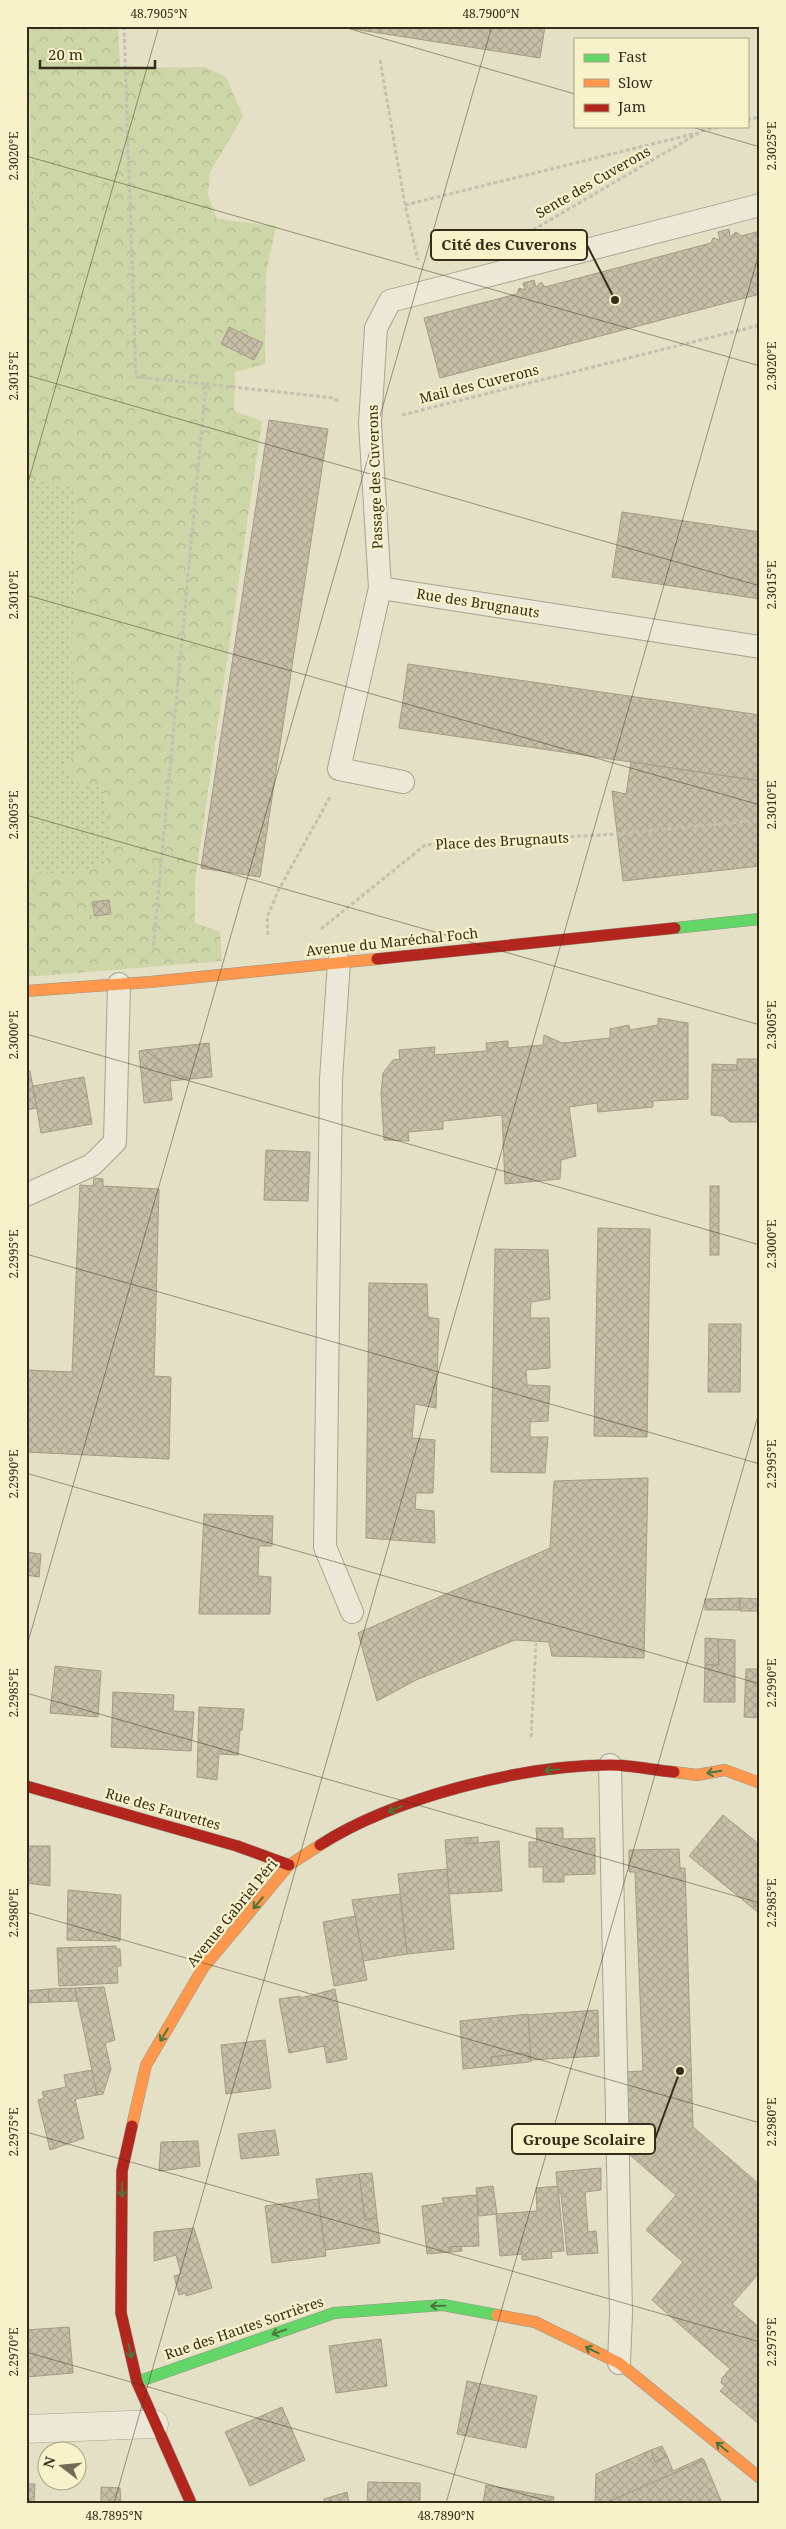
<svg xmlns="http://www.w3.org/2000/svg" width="786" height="2529" font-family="'Noto Serif',serif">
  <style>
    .grass { fill: url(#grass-dots) }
    .forest { fill: url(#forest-crowns) }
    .building { fill: url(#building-cross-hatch); stroke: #a29b86 }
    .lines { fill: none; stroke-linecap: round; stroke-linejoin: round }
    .lane-casing { stroke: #a7a390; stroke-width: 24 }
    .street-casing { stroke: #a7a390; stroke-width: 29 }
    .fast-casing { stroke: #979280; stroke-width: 12 }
    .slow-casing { stroke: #979280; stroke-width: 12 }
    .jam-casing { stroke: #979280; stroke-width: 12 }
    .path { stroke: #c3c0b0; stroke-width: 3; stroke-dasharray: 4 2.5; stroke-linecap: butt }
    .lane { stroke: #ebe8d8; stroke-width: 22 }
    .street { stroke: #ebe8d8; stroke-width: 28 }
    .fast { stroke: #63d668; stroke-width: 11 }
    .slow { stroke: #ff974d; stroke-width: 11 }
    .jam { stroke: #b3261e; stroke-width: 11 }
    .oneway { stroke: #4a783d }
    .ticks { fill: none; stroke: #352c19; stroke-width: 1; stroke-opacity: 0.45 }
    .labels { text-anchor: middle; stroke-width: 4.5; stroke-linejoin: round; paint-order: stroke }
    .street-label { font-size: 14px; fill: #352c19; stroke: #f7f2c9 }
    .leader { fill: none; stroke: #352c19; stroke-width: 2 }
    .callout-dot { fill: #352c19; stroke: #f7f2c9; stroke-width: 2 }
    .callout { fill: #f7f2c9; stroke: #352c19; stroke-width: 2 }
    .callout-label { font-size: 15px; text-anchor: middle; font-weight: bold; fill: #352c19 }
    .neatline { fill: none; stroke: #352c19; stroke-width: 2 }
    .ticks-label { font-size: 12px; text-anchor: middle; fill: #352c19 }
  </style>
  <defs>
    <pattern id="grass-dots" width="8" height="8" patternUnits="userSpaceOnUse" patternTransform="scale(1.25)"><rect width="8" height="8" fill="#ccd6a7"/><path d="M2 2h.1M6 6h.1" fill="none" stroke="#b0b88f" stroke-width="1.8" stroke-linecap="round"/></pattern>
    <pattern id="forest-crowns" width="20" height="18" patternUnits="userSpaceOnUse" patternTransform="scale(1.25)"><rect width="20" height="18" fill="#ccd6a7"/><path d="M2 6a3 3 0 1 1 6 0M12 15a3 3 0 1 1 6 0" fill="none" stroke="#b0b88f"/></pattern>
    <pattern id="building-cross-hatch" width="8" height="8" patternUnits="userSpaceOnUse" patternTransform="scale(1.25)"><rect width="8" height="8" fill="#c7bea7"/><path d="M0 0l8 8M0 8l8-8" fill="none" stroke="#aca38f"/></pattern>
  </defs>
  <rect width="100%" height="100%" fill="#e3e0c6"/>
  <g class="grass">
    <path d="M26,67l8,135 -8,16z"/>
    <path d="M26,480l50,5 -4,178 8,54v30l-8,34 31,7 9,42 -7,35 -36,11 -43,-7z"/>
  </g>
  <path class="forest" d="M26,26h92l2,42 85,-1 21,10 17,39 -33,56 -2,24 9,23 59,7 -10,47 -1,91 -30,8 -1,39 28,10 -67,460v42l25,9 2,29 -196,16v-108l43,7 36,-11 7,-35 -9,-42 -31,-7 -9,-15 17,-19v-30l-8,-54 4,-177 -50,-6v-262l8,-16z"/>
  <g class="building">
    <path d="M334,26h211l-5,32z"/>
    <path d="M729,229l1,8 6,-5 5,4 19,-5v63l-320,84 -16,-60 93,-24 2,-6 6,2 -2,-7 4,-1 7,-2 2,7 5,-5 4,5 166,-44 2,-5 7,2 -2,-8z"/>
    <path d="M229,327l34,16 -9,17 -33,-16z"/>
    <path d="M269,420l59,9 -68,448 -59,-9z"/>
    <path d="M622,512l138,20v67l-148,-22z"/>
    <path d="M408,664l352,51v66l-361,-53z"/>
    <path d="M631,762l129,19v85l-137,15 -11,-90 14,3z"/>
    <path d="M109,900l2,14 -16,2 -3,-14z"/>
    <path d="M658,1018l30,5v76l-35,2v6l-55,5 -1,-9 -28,4 7,49 -15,4 -1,19 -55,5 -3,-69 -59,6v8l-35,3 1,9 -25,-1 -3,-47 2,-20 10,-13 7,-1 -1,-9 36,-3 -1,8 53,-4 -1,-8 22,-2v7l35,-3 1,-10 18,8 48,-5v-9l19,-4 1,5 28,-5z"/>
    <path d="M209,1043l3,34 -22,2 -12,-4 -33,-25z"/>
    <path d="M145,1050l33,25 12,4 -20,2 2,19 -28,3 -5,-52z"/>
    <path d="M737,1059h23v63h-30l-7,-6 -12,-1 1,-45h25z"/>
    <path d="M712,1064l25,1v5h-25z"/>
    <path d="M26,1071h4l7,37 -11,2z"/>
    <path d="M84,1077l8,47 -51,9 -8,-47z"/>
    <path d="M266,1150l44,2 -2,49 -44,-1z"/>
    <path d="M94,1178l9,1v7l56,3 -5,187 17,1 -2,82 -143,-7v-82l46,2 8,-187 13,1z"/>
    <rect x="710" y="1186" width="9" height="69"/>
    <path d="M598,1228l52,1 -3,208 -53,-1z"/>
    <path d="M495,1249l53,1 2,49 -19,3 -1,16h19l1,50 -24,2 1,15 23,1 -2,35 -18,1v15h18l-3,36 -54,-1z"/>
    <path d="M369,1283l58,1 1,33 11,2 -3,89 -21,-4 -3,34 23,2 -2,53h-17l-1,16 19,2 1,32 -69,-5z"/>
    <path d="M709,1324h32l-1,68h-32z"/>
    <path d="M648,1478l-4,180 -92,-2 -3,-14 -34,-2 -99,40 -39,21 -19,-68 192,-85 4,-67z"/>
    <path d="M204,1514l69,2 -1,30h-13l-1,30 13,1 -1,37h-71z"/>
    <path d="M26,1552l15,2 -2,23 -13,-2z"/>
    <path d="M740,1598l-1,12h-34v-11z"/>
    <path d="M740,1598l20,1v12h-20z"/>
    <path d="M705,1638l13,1 1,26h-14z"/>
    <path d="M718,1639l17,1v62h-31l1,-37h14z"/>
    <path d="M55,1666l46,5 -3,46 -48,-4z"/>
    <path d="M746,1669h14v49l-16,-1z"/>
    <path d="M113,1692l61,3 -1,16 21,1 -3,39 -80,-4z"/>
    <path d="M199,1707l45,2 -2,21h-2l-2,25 -19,-1 -2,26 -20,-3z"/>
    <path d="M723,1815l37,30v69l-71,-58z"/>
    <path d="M536,1828h27v11l32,-1v36l-31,1v7h-21v-15h-14v-25h8z"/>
    <path d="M478,1837v6l-12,1 -1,-6z"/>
    <path d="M465,1838l1,6 33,-3 3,50 -53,3 -4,-54z"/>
    <path d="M26,1846h24v40l-24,-3z"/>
    <path d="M679,1849l1,19h5l8,259 67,58v87l-28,32 28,24 -1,96 -39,-33 5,-5 -4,-3 1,-5 8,-9 -78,-69 31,-38 -37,-32 30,-35 -46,-40 -1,-31 -4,-1 -2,-51 20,-1 -8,-199h-6v-22z"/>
    <path d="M447,1869l7,80 -47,5 -9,-80z"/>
    <path d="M68,1890l53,5 -1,46 -53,-1z"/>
    <path d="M400,1894l7,60 -44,7 -11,-61z"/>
    <path d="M355,1916l12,64 -33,6 -11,-64z"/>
    <path d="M116,1946v3h4l1,17h-4l1,17 -59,3 -2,-38z"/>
    <path d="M104,1987l11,53 -10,3 6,26 -8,25 -6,1 -22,-107z"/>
    <path d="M75,1988l2,13 -28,1 -1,-13z"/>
    <path d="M48,1989l1,13 -23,1v-12z"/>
    <path d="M335,1989l12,70 -20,4 -3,-17 -35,7 -10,-54 21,-3 1,2z"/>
    <path d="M598,2010l1,46 -69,4 -2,-45z"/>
    <path d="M528,2014l3,48 -3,-9 -37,4 1,9 -29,3 -3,-48z"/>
    <path d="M265,2040l6,48 -45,6 -5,-49z"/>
    <path d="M528,2053l1,9 -37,4 -1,-9z"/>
    <path d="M92,2070l5,25 -22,4 9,39 -34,12 -12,-50 6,-2 -2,-6 24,-5 -2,-12z"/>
    <path d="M275,2130l4,25 -38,4 -3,-25z"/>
    <path d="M198,2141l2,25 -41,5 2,-29z"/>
    <path d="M601,2168v22l-16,2 3,40 8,-1 2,22 -31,2 -6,-62h-3l-2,-21z"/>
    <path d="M372,2173l5,45 -12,2 -6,-46z"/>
    <path d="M359,2174l6,46 12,-2 3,25 -55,7 -9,-71z"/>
    <path d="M493,2186l4,28 -18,2 -3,-28z"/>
    <path d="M558,2186l6,65 -13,1 1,6 -30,2v-6l-22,2 -4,-42 41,-3 -1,-23z"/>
    <path d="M477,2195l2,51 -30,1 1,5 -23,2 -5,-48 22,-3 -2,-5z"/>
    <path d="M318,2199l8,57 -54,7 -7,-57z"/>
    <path d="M194,2228l18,60 -26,8v-3l-7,2 -5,-19 7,-2 -5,-19 -22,6v-29z"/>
    <path d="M461,2246l1,5 -12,1 -1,-5z"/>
    <path d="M69,2327l4,46 -47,4v-47z"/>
    <path d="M381,2339l6,47 -51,7 -7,-47z"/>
    <path d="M467,2381l70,15 -11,52 -69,-14z"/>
    <path d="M282,2407l23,53 -55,26 -25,-54z"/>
    <path d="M662,2446l5,10 -12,6 -4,-12z"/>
    <path d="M651,2450l4,12 12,-6 6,15 29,-13 2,2 -98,43h-11l1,-29z"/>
    <path d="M704,2460l18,43h-116z"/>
    <path d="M368,2482l52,1v20h-53z"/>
    <path d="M26,2484h9l-1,19h-8z"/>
    <path d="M486,2485l68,12 -1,6h-70z"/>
    <path d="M101,2487l19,1 1,15h-20z"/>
    <path d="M347,2492l2,11h-24l-1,-4z"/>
  </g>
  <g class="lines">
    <g class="lane-casing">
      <g id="lane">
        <path d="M380,588l-10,-165 6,-95 14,-27 370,-96"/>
        <path d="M403,782l-64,-13 41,-181 380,59"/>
        <path d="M339,962l-8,117 -6,468 27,65"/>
        <path d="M26,1195l66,-30 23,-23 4,-158"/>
        <path d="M610,1765l11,549 -2,49"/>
      </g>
    </g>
    <g class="street-casing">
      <path id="street" d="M26,2429l128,-5"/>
    </g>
    <g class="fast-casing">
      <g id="fast">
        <path d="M675,928l85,-9"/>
        <path d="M137,2382l197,-69 109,-8 54,10"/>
      </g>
    </g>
    <g class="slow-casing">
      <g id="slow">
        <path d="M26,991l124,-9 227,-23"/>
        <path d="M674,1772l23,3 28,-5 35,13"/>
        <path d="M132,2126l14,-61 57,-97 86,-103 31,-20"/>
        <path d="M497,2315l38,7 84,41 141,115"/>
      </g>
    </g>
    <g class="jam-casing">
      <g id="jam">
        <path d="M377,959l298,-31"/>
        <path d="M26,1786l211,60 52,19"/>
        <path d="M320,1845c73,-47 202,-80 290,-80 21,0 43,5 64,7"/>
        <path d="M132,2126l-10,45 -1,142 16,69 54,121"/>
      </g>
    </g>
    <g class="path">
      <path d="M124,26l12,351 70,7 -53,565"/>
      <path d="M380,60l25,145 13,55"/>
      <path d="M747,120l13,-3"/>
      <path d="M405,205l292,-72"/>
      <path d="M533,230l169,-99 20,-5"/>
      <path d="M206,384l128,14 5,4"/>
      <path d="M402,415l358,-90"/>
      <path d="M321,929l104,-84 192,-11 143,-14"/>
      <path d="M268,935l-1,-18 11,-26 52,-94"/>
      <path d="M531,1737l5,-94"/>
    </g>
    <use href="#lane" class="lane"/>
    <use href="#street" class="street"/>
    <use href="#fast" class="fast"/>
    <use href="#slow" class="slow"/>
    <use href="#jam" class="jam"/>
  </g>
  <defs><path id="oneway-shaft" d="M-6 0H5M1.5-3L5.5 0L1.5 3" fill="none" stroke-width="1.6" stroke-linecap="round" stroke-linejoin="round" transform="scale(1.25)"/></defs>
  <g class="oneway">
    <use href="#oneway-shaft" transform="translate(552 1770) rotate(175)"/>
    <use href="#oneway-shaft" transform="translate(714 1772) rotate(170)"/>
    <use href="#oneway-shaft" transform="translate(395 1809) rotate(157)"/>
    <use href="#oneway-shaft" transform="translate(258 1903) rotate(130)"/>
    <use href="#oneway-shaft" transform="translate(164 2035) rotate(121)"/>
    <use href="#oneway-shaft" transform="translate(122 2190) rotate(90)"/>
    <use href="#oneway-shaft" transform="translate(438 2306) rotate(179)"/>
    <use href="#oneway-shaft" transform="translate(279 2332) rotate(161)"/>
    <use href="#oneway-shaft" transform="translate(592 2350) rotate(-154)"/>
    <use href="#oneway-shaft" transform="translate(130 2351) rotate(77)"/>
    <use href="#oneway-shaft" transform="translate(722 2447) rotate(-141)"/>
  </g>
  <path class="ticks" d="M340,26l235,68M688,126l72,21M26,156l734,210M26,375l734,211M26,490l133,-464M26,595l734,210M26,815l734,210M26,1034l734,211M26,1254l734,210M26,1473l734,211M26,1649l466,-1623M26,1693l734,210M26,1912l734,211M26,2132l734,210M26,2352l528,151M114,2503l646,-2253M446,2503l314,-1094"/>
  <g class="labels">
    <g class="street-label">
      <text transform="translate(593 182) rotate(-30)" y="5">Sente des Cuverons</text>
      <text transform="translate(479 384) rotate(-14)" y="5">Mail des Cuverons</text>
      <text transform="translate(375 477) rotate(-92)" y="5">Passage des Cuverons</text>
      <text transform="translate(478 603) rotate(9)" y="5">Rue des Brugnauts</text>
      <text transform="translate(502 841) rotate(-3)" y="5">Place des Brugnauts</text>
      <text transform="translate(392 942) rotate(-6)" y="5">Avenue du Maréchal Foch</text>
      <text transform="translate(163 1809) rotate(16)" y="5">Rue des Fauvettes</text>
      <text transform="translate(232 1913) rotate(-51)" y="5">Avenue Gabriel Péri</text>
      <text transform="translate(244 2328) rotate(-19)" y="5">Rue des Hautes Sorrières</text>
    </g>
  </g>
  <path class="leader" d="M615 300L587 245M680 2071L655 2139"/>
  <g class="callout-dot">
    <circle cx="615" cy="300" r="5"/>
    <circle cx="680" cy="2071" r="5"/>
  </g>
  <g class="callout">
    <rect x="431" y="230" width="156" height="30" rx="5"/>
    <rect x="512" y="2124" width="143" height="30" rx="5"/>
  </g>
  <g class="callout-label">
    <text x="509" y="250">Cité des Cuverons</text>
    <text x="584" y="2145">Groupe Scolaire</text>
  </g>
  <rect width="786" height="2529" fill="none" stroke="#f7f2c9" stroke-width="55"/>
  <rect x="574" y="38" width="175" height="90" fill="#f7f2c9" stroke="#a9a383"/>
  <rect x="584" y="54" width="25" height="8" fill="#63d668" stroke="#a9a383"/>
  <text x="618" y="62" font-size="15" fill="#352c19">Fast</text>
  <rect x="584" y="79" width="25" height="8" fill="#ff974d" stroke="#a9a383"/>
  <text x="618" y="88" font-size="15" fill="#352c19">Slow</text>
  <rect x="584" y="104" width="25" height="8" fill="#b3261e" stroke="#a9a383"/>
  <text x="618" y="112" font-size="15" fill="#352c19">Jam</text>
  <g transform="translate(62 2466) rotate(286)"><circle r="24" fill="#f7f2c9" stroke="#a9a383"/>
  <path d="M0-4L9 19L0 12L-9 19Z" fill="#726b56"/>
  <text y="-8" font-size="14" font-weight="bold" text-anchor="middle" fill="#352c19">N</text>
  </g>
  <path d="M40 60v8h115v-8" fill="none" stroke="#352c19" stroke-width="2.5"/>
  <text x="48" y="60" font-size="15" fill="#352c19" stroke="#f7f2c9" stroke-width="4" paint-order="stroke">20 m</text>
  <rect x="28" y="28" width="730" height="2474" class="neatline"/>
  <g class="ticks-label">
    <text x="159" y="18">48.7905°N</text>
    <text x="491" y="18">48.7900°N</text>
    <text transform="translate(772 146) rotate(-90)" y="4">2.3025°E</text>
    <text transform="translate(14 156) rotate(-90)" y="4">2.3020°E</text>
    <text transform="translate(772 366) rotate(-90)" y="4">2.3020°E</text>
    <text transform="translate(14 376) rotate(-90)" y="4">2.3015°E</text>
    <text transform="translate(772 585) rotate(-90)" y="4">2.3015°E</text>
    <text transform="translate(14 595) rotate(-90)" y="4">2.3010°E</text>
    <text transform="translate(772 805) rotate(-90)" y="4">2.3010°E</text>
    <text transform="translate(14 815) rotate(-90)" y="4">2.3005°E</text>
    <text transform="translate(772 1025) rotate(-90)" y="4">2.3005°E</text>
    <text transform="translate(14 1035) rotate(-90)" y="4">2.3000°E</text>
    <text transform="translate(772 1244) rotate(-90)" y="4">2.3000°E</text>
    <text transform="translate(14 1254) rotate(-90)" y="4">2.2995°E</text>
    <text transform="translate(772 1464) rotate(-90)" y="4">2.2995°E</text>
    <text transform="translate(14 1474) rotate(-90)" y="4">2.2990°E</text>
    <text transform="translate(772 1683) rotate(-90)" y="4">2.2990°E</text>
    <text transform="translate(14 1693) rotate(-90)" y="4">2.2985°E</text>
    <text transform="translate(772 1903) rotate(-90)" y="4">2.2985°E</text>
    <text transform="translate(14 1913) rotate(-90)" y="4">2.2980°E</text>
    <text transform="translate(772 2122) rotate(-90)" y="4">2.2980°E</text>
    <text transform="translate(14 2132) rotate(-90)" y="4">2.2975°E</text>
    <text transform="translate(772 2342) rotate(-90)" y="4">2.2975°E</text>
    <text transform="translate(14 2352) rotate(-90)" y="4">2.2970°E</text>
    <text x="114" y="2520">48.7895°N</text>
    <text x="446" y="2520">48.7890°N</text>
  </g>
</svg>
